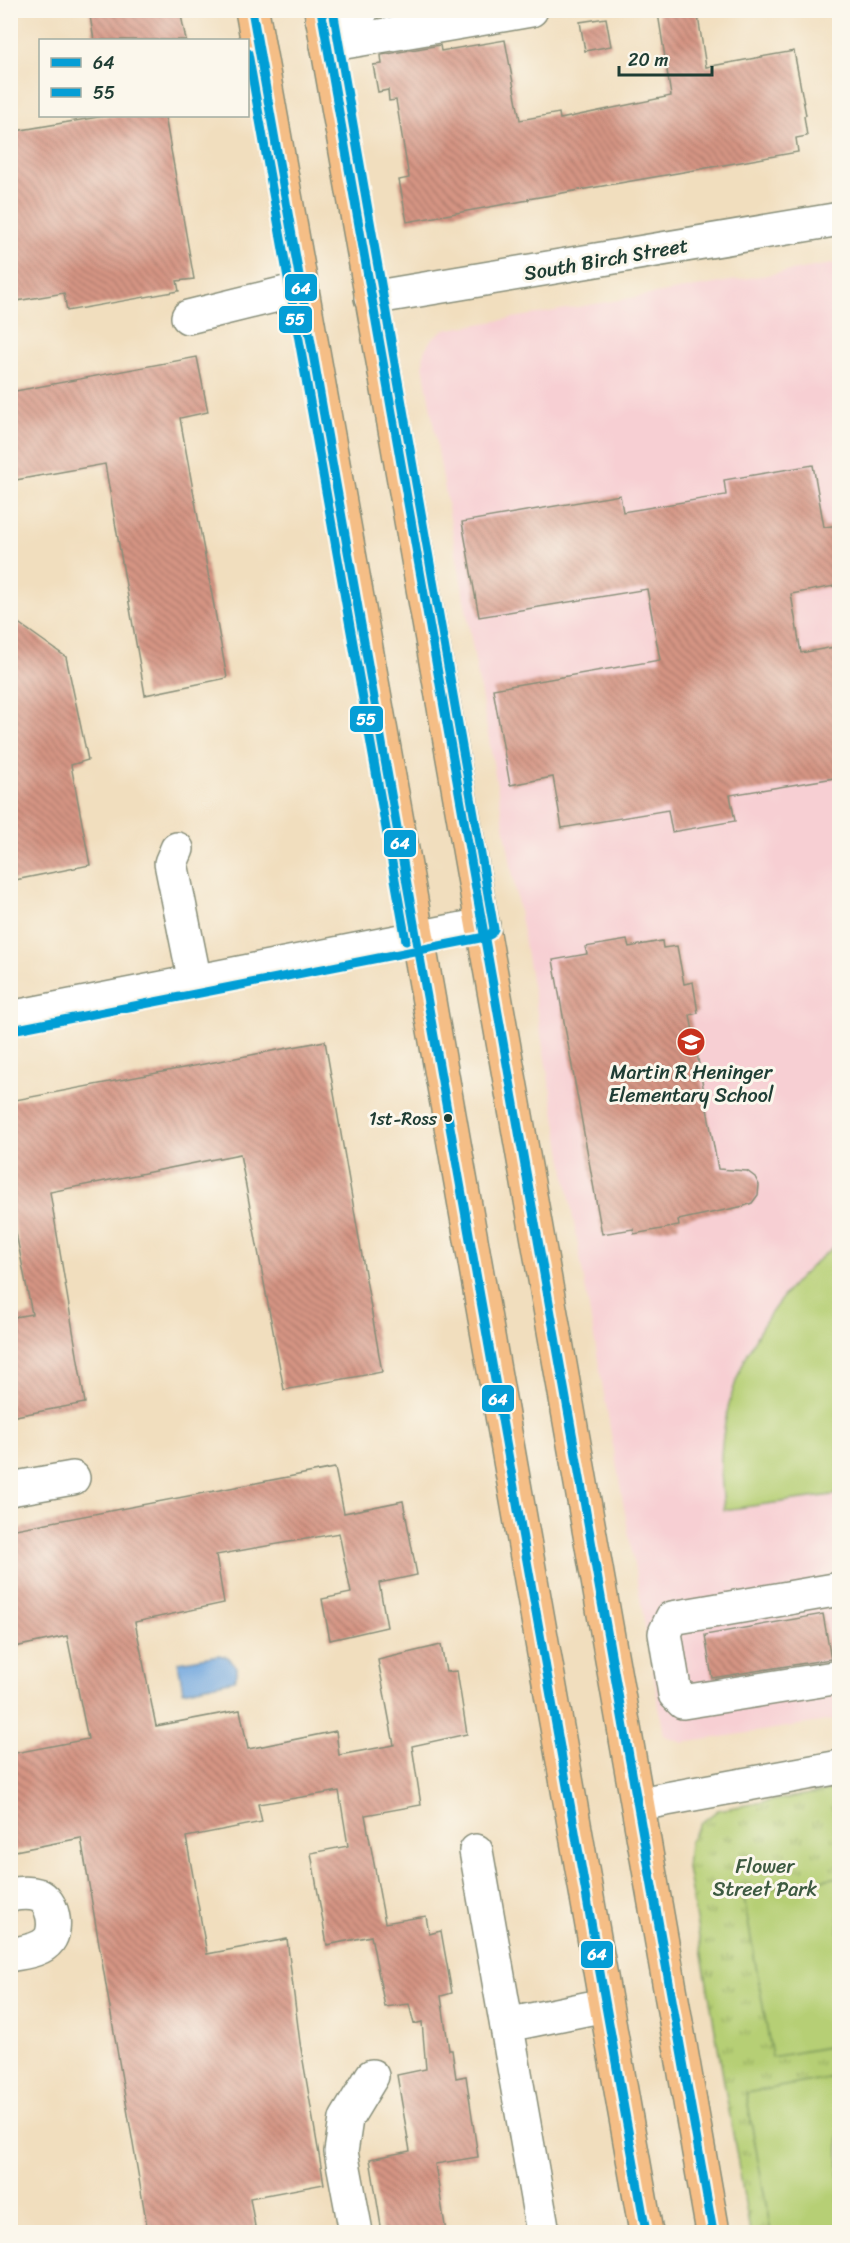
<svg xmlns="http://www.w3.org/2000/svg" width="850" height="2243" font-family="Sriracha,sans-serif">
  <style>
    .built { fill: #f7cfd3 }
    .park { fill: url(#park-tufts); stroke: #6a8654; stroke-width: 1.5 }
    .pitch { fill: #b6cf75; stroke: #6a8654; stroke-width: 1.5 }
    .water { fill: #70a6de; stroke: #487289; stroke-width: 1.5 }
    .building { fill: url(#building-back-hatch) }
    .lines { fill: none; stroke-linecap: round; stroke-linejoin: round }
    .minor-casing { stroke: #888e79; stroke-width: 36 }
    .major-casing { stroke: #888e79; stroke-width: 36 }
    .minor { stroke: #fff; stroke-width: 33 }
    .major { stroke: #f5be86; stroke-width: 33 }
    .bus-1-casing { stroke: #fbf7ec; stroke-width: 14 }
    .bus-2-casing { stroke: #fbf7ec; stroke-width: 14 }
    .bus-1 { stroke: #059ed6; stroke-width: 9 }
    .bus-2 { stroke: #059ed6; stroke-width: 9 }
    .bus-dot { fill: #1f3d34; stroke: #fbf7ec; stroke-width: 2 }
    .labels { text-anchor: middle; stroke-width: 6; stroke-linejoin: round; paint-order: stroke }
    .bus-label { font-size: 18px; fill: #1f3d34; stroke: #fbf7ec; text-anchor: end }
    .street-label { font-size: 20px; fill: #1f3d34; stroke: #fbf7ec }
    .poi-label { font-size: 20px; fill: #1f3d34; stroke: #fbf7ec }
    .park-label { font-size: 20px; fill: #3d5a41; stroke: #fbf7ec }
    .line-badge { stroke: #fbf7ec; stroke-width: 2 }
    .badge-label { font-size: 16px; text-anchor: middle; font-weight: bold; fill: #fff }
  </style>
  <defs>
    <pattern id="park-tufts" width="24" height="20" patternUnits="userSpaceOnUse" patternTransform="scale(1.5)"><rect width="24" height="20" fill="#b6cf75"/><path d="M3 7l-1-3M5 7V3M7 7l1-3M15 17l-1-3M17 17v-4M19 17l1-3" fill="none" stroke="#93a961"/></pattern>
    <pattern id="building-back-hatch" width="6" height="6" patternUnits="userSpaceOnUse" patternTransform="scale(1.5)"><rect width="6" height="6" fill="#d59483"/><path d="M-1 5l2 2M0 0l6 6M5-1l2 2" fill="none" stroke="#ac7a6c"/></pattern>
  </defs>
  <rect width="100%" height="100%" fill="#fbf7ec"/>
  <filter id="ink" filterUnits="userSpaceOnUse"><feTurbulence type="fractalNoise" baseFrequency=".0167" numOctaves="2"/><feDisplacementMap in="SourceGraphic" scale="12" xChannelSelector="R" yChannelSelector="G"/><feConvolveMatrix kernelMatrix="1 2 1 2 8 2 1 2 1" color-interpolation-filters="sRGB"/></filter>
  <filter id="wash" filterUnits="userSpaceOnUse"><feTurbulence type="fractalNoise" baseFrequency=".008" numOctaves="4" result="noise"/><feDisplacementMap in="SourceGraphic" scale="24" xChannelSelector="R" yChannelSelector="G"/><feGaussianBlur stdDeviation="1.35" result="paint"/><feColorMatrix in="noise" values="0 0 0 0 0 0 0 0 0 0 0 0 0 0 0 0 0 1.4 0 .05"/><feComposite in="paint" operator="in"/></filter>
  <g filter="url(#wash)">
    <rect width="100%" height="100%" fill="#f1debe"/>
    <path class="built" d="M837,263l3,15 -1,1441 -156,24 -19,-8 -241,-1370 1,-14 7,-11 12,-10z"/>
    <path class="park" d="M839,1789v443h-89l-63,-364 2,-26 12,-19 17,-13z"/>
    <g class="pitch">
      <path d="M839,1243v251l-115,16c-1,-18 -4,-36 -3,-54 5,-85 50,-163 118,-213z"/>
      <path d="M839,1877v168l-67,12 -29,-164z"/>
      <path d="M839,2076v156h-68l-25,-139z"/>
    </g>
    <path class="water" d="M219,1655l9,2 9,10v7l-3,6 -51,11 -5,-29z"/>
    <g id="blocks">
      <g class="building">
        <path d="M89,10h91l6,30h-92z"/>
        <path d="M673,10h24l9,57 88,-16 12,64 -2,1 3,20 -11,2 2,14 -270,47v1l-121,22 -8,-42 10,-2 -13,-78 -7,1 -1,-11 -10,2 -5,-27 9,-1 -1,-9 59,-10 1,6 64,-11 15,80 39,-7 1,6 111,-23 -13,-83z"/>
        <path d="M606,18l5,28 -26,5 -5,-29z"/>
        <path d="M104,116h61l29,163 -17,2 2,10 -112,20 -3,-18 -54,9v-170z"/>
        <path d="M197,357l11,55 -28,6 47,260 -82,17 -40,-231 -95,17v-89z"/>
        <path d="M813,465l11,62 16,-2v60l-49,9 10,59 39,-7v131l-110,18 5,26 -63,11 -4,-22 -106,18 -9,-51 -43,8 -17,-96 167,-29 -13,-71 -168,28 -17,-95 158,-27 3,17 103,-17 -2,-15z"/>
        <path d="M10,617l56,40 22,103 -17,5 19,100 -80,16z"/>
        <path d="M627,940l2,7 33,-6 1,7 14,-2 7,38 9,-2 5,31 -8,2 28,154 29,2 8,6 4,8 -1,10 -6,8 -8,3 -66,14 1,6 -45,8 -1,-5 -31,5 -49,-274 34,-6 -2,-7z"/>
        <path d="M325,1041l57,331 -98,18 -44,-236 -190,38 35,211 -75,14v-99l22,-4 -22,-111v-102z"/>
        <path d="M335,1468l9,45 59,-12 14,74 -38,8 8,44 -57,13 -8,-41 29,-6 -12,-60 -123,22 8,48 -89,19 21,104 84,-16 8,39 88,-18 3,24 55,-10 -16,-85 63,-15 5,27 11,-1 10,63 -55,12 9,59 -56,10 20,108 41,-7 3,18 12,-3 11,62 -11,3 8,54h3l4,28 10,-2 12,81 -43,7 11,68h-64l-12,-73 40,-8 -13,-76 29,-6 -4,-47 -8,2 -5,-20 -24,3 -14,-71 -44,9 -16,-92 37,-7 -9,-55 -81,13 4,18 -76,15 21,117 80,-15 13,104 24,141 -74,14 6,34h-108l-67,-394 -71,14v-98l78,-15 -21,-103 -57,12v-118z"/>
        <path d="M823,1614l8,45 -119,19 -7,-43z"/>
      </g>
    </g>
  </g>
  <g filter="url(#ink)">
    <use href="#blocks" fill-opacity="0" stroke="#888e79" stroke-width="1.5"/>
    <g class="lines">
      <g class="minor-casing">
        <g id="minor">
          <path d="M322,18l40,-8"/>
          <path d="M327,45l204,-35"/>
          <path d="M371,298l469,-79"/>
          <path d="M188,317l114,-28"/>
          <path d="M177,849l-6,14 24,119"/>
          <path d="M10,1018l473,-93"/>
          <path d="M10,1489l63,-11"/>
          <path d="M840,1589l-168,29 -7,15 10,61 8,8 157,-25"/>
          <path d="M639,1804l201,-37"/>
          <path d="M476,1851l67,381"/>
          <path d="M10,1895c10,-2 19,-3 28,0 15,6 20,33 11,45 -8,11 -26,12 -39,15"/>
          <path d="M507,2025l98,-20"/>
          <path d="M356,2232l-15,-80 5,-33 26,-43"/>
        </g>
      </g>
      <g class="major-casing">
        <g id="major">
          <path d="M252,10l166,929 228,1293"/>
          <path d="M321,10l392,2222"/>
        </g>
      </g>
      <use href="#minor" class="minor"/>
      <use href="#major" class="major"/>
      <g class="bus-1-casing">
        <g id="bus-1">
          <path d="M252,10l394,2222"/>
          <path d="M321,10l392,2222"/>
        </g>
      </g>
      <g class="bus-2-casing">
        <g id="bus-2">
          <path d="M248,53l158,888"/>
          <path d="M12,1030l473,-93 6,-3 3,-5 -161,-919"/>
        </g>
      </g>
      <use href="#bus-1" class="bus-1"/>
      <use href="#bus-2" class="bus-2"/>
    </g>
  </g>
  <defs>
    <g id="school-disc" transform="scale(1.5)"><circle r="9.5" fill="#c8321e" stroke="#fbf7ec"/><path d="M0-5L7-2L0 1L-7-2ZM-4 1L0 2.5L4 1V4Q0 6-4 4Z" fill="#fff"/></g>
  </defs>
  <g fill-rule="evenodd">
    <use href="#school-disc" x="691" y="1042"/>
  </g>
  <circle class="bus-dot" cx="448" cy="1118" r="5"/>
  <g class="labels">
    <g class="bus-label">
      <text x="437" y="1125">1st-Ross</text>
    </g>
    <g class="street-label">
      <text transform="translate(606 259) rotate(-10)" y="7">South Birch Street</text>
    </g>
    <g class="poi-label">
      <text x="691" y="1079">Martin R Heninger<tspan x="691" dy="23">Elementary School</tspan></text>
    </g>
    <g class="park-label">
      <text x="765" y="1873">Flower<tspan x="765" dy="23">Street Park</tspan></text>
    </g>
  </g>
  <g class="line-badge">
    <rect x="284" y="273" width="34" height="29" rx="6" fill="#059ed6"/>
    <rect x="278" y="305" width="35" height="29" rx="6" fill="#059ed6"/>
    <rect x="349" y="705" width="35" height="28" rx="6" fill="#059ed6"/>
    <rect x="383" y="829" width="34" height="29" rx="6" fill="#059ed6"/>
    <rect x="481" y="1384" width="34" height="29" rx="6" fill="#059ed6"/>
    <rect x="580" y="1940" width="34" height="29" rx="6" fill="#059ed6"/>
  </g>
  <g class="badge-label">
    <text x="301" y="294">64</text>
    <text x="295" y="325">55</text>
    <text x="366" y="725">55</text>
    <text x="400" y="849">64</text>
    <text x="498" y="1405">64</text>
    <text x="597" y="1960">64</text>
  </g>
  <rect width="850" height="2243" fill="none" stroke="#fbf7ec" stroke-width="36"/>
  <rect x="39" y="39" width="210" height="78" fill="#fbf7ec" stroke="#a3ada2" stroke-width="1.5"/>
  <rect x="51" y="58" width="30" height="9" fill="#059ed6" stroke="#a3ada2" stroke-width="1.5"/>
  <text x="93" y="69" font-size="18" fill="#1f3d34">64</text>
  <rect x="51" y="88" width="30" height="9" fill="#059ed6" stroke="#a3ada2" stroke-width="1.5"/>
  <text x="93" y="99" font-size="18" fill="#1f3d34">55</text>
  <path d="M619 66v9h93v-9" fill="none" stroke="#1f3d34" stroke-width="3"/>
  <text x="628" y="66" font-size="18" fill="#1f3d34" stroke="#fbf7ec" stroke-width="4.5" paint-order="stroke">20 m</text>
</svg>
